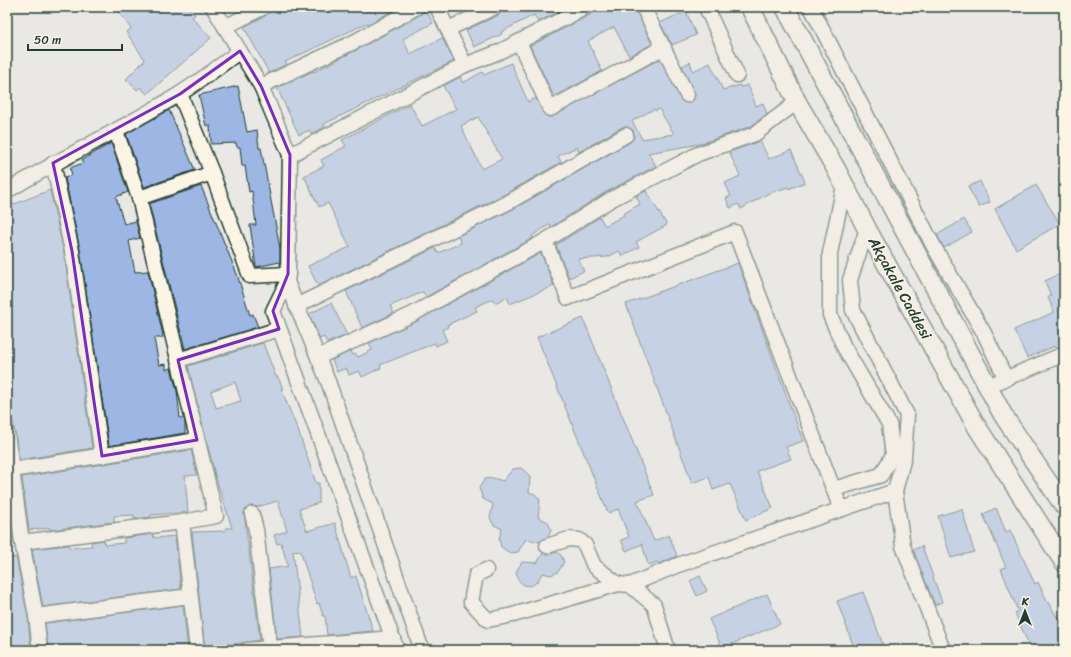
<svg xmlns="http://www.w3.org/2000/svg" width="1071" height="657" font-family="Sriracha,sans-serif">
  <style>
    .building { fill: #9db6e3; stroke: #1f3d34; fill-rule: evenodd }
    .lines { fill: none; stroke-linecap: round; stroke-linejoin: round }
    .minor-casing { stroke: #1f3d34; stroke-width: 17 }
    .major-casing { stroke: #1f3d34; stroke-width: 21 }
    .minor { stroke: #fcf5e5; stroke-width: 14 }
    .major { stroke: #fcf5e5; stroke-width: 18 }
    .marked { fill: none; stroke: #7b2cbf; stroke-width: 3; stroke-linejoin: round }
    .labels { text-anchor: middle; stroke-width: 3; stroke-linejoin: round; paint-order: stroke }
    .street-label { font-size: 15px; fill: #1f3d34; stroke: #fcf5e5 }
  </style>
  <rect width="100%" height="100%" fill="#e9e8e5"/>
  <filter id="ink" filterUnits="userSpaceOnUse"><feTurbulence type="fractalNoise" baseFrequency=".025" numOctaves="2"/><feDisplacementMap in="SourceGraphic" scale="8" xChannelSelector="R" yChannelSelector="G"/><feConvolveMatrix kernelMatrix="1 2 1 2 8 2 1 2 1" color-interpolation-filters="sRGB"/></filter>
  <g filter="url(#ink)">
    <g class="building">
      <path d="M115,7h74l6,8 -3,2 19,21 -64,56 -7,-7 -3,3 -11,-11 19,-19 -19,-28 5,-3z"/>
      <path d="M272,7h128l-32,17 -1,-1 -82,39 2,2 -18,9 -25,-46 24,-13z"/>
      <path d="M503,7h65l-30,15 -4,-7 -33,17 1,2 -28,13 -8,-17 33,-15z"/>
      <path d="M594,7h41l17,37 -23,12 -15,-29 -26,14 14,30 -48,26 -24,-51 60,-31z"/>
      <path d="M425,8l8,15 -30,16 7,15 32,-16 12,23 -130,63 1,3 -14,7 -2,-4 -10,5 -22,-47 36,-17 1,1 44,-23 63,-35z"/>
      <path d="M686,11l10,24 -24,10 -12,-22z"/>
      <path d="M660,59l23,43h8l4,-7 -13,-29 8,-4 3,9 17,-8 13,27 17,-5 1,2 7,-2 8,21 7,-3 4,11 -16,12 -51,18 -52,9 8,13 -50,26 -55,35 -1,-3 -18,12 1,2 -107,59 -3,-5 -33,14 4,7 -32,15 -16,-37 89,-43 3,5 23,-10 -3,-7 55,-27 117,-67 4,-7 -1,-5 -7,-3h-4l-43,25 -2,-5 -19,9 3,6 -56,32 -187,92 -10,-20 42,-19 -22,-44 -9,4 -15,-31 20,-10 -3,-6 25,-14 -4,-6 68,-36 12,22 34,-17 -13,-23 17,-9 3,6 19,-11 2,3 27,-12 17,39 8,-4 7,15 7,4zM654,109l1,2 4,-2 15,25 -32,5 -10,-18zM478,117l24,42 -20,10 -21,-43z"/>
      <path d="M238,86l9,46 10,-2 2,18h2l19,100v14l-24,5 -6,-42h6l-4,-34 -3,1 -4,-26h-3l-2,-19h-3l-1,-4 -25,1 -1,-19 -4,1 -7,-31z"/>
      <path d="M169,110l26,60 -51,17 -18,-53z"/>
      <path d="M760,141l9,18 22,-9 14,32 -16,7 -1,-2 -21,7 -26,15 -3,-5 -8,4 -4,-10 5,-2 -6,-13 15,-7 -11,-24z"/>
      <path d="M111,143l17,49 -12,5 8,27 12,-3 4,17 -11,3 6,31 13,-1 15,64 -1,3h-8l5,27 7,-1v6l5,-2 6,23 3,27h4l1,4v11l-76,13 -29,-196 -15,-72 7,-3 -2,-7 13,-5 -1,-3z"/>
      <path d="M980,181l10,21 -11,5 -11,-20z"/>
      <path d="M1036,185l24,39 -44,25 -21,-40z"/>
      <path d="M201,186l36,88 13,41 3,-1 5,13 -73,22 -36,-145z"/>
      <path d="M50,190l14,63 28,195 -73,12 -6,-38h-2l-4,-44v-171z"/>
      <path d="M646,191l21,34 -31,17 3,5 -17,9 -3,-5 -11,6 -30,2 6,12 -15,7 -13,-33 44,-28 5,9 19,-11 -1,-1 17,-10 -4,-8z"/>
      <path d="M964,219l8,13 -28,16 -7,-13z"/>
      <path d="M541,253l13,33 -44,18 -3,-7 -12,6 -2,-4 -18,8 2,4 -30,14 1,2 -6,3 5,11 -11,5 -1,-3 -55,22 1,3 -19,9 -3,-6 -10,4 -3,-7 -9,4 -5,-12 19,-9 2,4 3,-1 2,3 14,-7 -3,-7 46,-21z"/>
      <path d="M738,263l65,178 -17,6 5,12 -34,12 16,37 -27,12 -16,-36 -17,6 -4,-13 -17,6 -66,-179z"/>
      <path d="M1064,272v74l-8,2 -1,-2 -28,12 -13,-28 40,-18 -6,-15 3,-1 -6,-15z"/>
      <path d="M331,303l16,32 -20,8 -3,-6 -4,2 -11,-25z"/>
      <path d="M583,318l71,177 -17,6 17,40 15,-6 8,21 -19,8 -1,-2 -9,3 -6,-21 -16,7 -5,-11 8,-3 -11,-28 -10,4 -71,-176z"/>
      <path d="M263,343l13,34h2l5,12h-2l17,41 18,53h3v20l-20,6 8,22 28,-8 16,55 5,-2 17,55 -46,4 -2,-19h-2l-4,-13 -2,1 -17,-54 -7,1 10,86 -26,2 -8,-70 19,-3 -7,-23 -4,1 -3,-9 13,-4 -9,-30 -21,6 -7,-1 -6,6 16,128 -45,7 1,3h-11l-13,-118 34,-1 -1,-3h7l-17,-53 -27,-109zM235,382l6,19 -25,7 -5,-17z"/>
      <path d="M191,450l6,25 -12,1 3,36 -37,3v2l-17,2v-4l-20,1v6l-64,8v-2l-21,2 -7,-53z"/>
      <path d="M521,468l9,8 -1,16 6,2 5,6 -2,17 10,5 3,8 -3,7 -8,5 -14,-3 -8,13 -8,1 -9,-6 -2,-8 3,-10 -8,-4 -4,-7 3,-14 -10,-5 -4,-11 6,-9 8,-1 10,3 10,-12z"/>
      <path d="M996,508l10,24 4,-2 25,54 3,-2 10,21 1,-1 7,14h2l6,13v21h-33l-16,-37 3,-2 -17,-42 5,-2 -23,-53z"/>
      <path d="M962,509l12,43 -23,6 -13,-42z"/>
      <path d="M153,534l1,4 21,-2 6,53 -138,18 -11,-58 37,-4v3l23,-2 -1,-4 13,-2 1,5 19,-2v-5z"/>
      <path d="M922,546l20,56 -7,3 -22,-55z"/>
      <path d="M557,552l4,3 3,7 -6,10 -7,3 -9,-2 -4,8 -7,5 -7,-1 -6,-5 -2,-8 6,-10 15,1 6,-10 6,1z"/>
      <path d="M16,557l12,60 3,33h-24v-91z"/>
      <path d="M700,576l7,15 -10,5 -7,-15z"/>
      <path d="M863,592l22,58h-30l-18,-49z"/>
      <path d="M767,594l13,30 -58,24 -13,-29z"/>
      <path d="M183,605l5,45h-122v-3l-18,1 -3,-25z"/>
    </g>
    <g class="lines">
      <g class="minor-casing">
        <g id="minor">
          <path d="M213,7l48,79 29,69 -2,119 -1,8 -14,29 124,339"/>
          <path d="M437,7l28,58"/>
          <path d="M643,7l44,88"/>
          <path d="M706,7l31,68"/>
          <path d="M811,7l123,240 50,86 22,46"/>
          <path d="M225,27l39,-20"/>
          <path d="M448,29l47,-22"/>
          <path d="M519,42l31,67 114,-62"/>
          <path d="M261,86l93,-44 63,-35"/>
          <path d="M180,94l32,79 38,103 38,-2"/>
          <path d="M116,131l23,67 77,318 -34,6 15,128"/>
          <path d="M290,155l175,-90 34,-13 87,-45"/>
          <path d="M53,163l19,88 30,205"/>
          <path d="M7,191c56,-34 115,-62 171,-96 21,-13 42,-29 62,-44"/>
          <path d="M139,198l73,-25"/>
          <path d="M545,241l23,57 167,-66 106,277"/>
          <path d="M287,282l42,102 93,266"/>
          <path d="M296,306l213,-104 117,-67"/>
          <path d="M318,357l93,-42 134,-74 65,-41 88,-46 57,-20 42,-32"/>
          <path d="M178,360l101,-31"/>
          <path d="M988,386l76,-32"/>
          <path d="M7,434l15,108 14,74 4,34"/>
          <path d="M12,470l185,-30"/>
          <path d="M834,489l47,-14 12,-20 -4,-31 -45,-77 -14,-32v-62l14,-67"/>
          <path d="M895,491l8,55 40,104"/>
          <path d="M252,514l4,16 14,119"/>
          <path d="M22,542l160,-20"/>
          <path d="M547,546l22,-7 10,1 6,5 9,21 24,18"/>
          <path d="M486,570l-10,5 -5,27 17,18 25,-5 105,-31 12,1 24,20 14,45"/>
          <path d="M630,585l48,-20 217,-74 9,-34 3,-42 -54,-105 -3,-30 17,-51"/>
          <path d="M36,616l154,-20"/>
          <path d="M247,650l146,-12"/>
        </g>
      </g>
      <g class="major-casing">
        <g id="major">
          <path d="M750,7l47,95 39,67 31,60 110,198 87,135"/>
          <path d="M785,7l218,408 61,91"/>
        </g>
      </g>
      <use href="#minor" class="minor"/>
      <use href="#major" class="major"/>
    </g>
  </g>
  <path d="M0 0H1071V657H0ZM240,51l21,35 29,69 -2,119 -15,37 6,18 -101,31 19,80 -95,16 -30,-205 -19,-88 127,-69z" fill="#e9e8e5" fill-opacity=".55" fill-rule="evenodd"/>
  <path class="marked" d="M240,51l21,35 29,69 -2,119 -15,37 6,18 -101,31 19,80 -95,16 -30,-205 -19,-88 127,-69z"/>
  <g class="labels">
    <g class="street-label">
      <text transform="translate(900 288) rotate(61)" y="5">Akçakale Caddesi</text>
    </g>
  </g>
  <rect width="1071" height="657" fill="none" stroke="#fcf5e5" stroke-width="24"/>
  <rect x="12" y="12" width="1047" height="633" fill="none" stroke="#1f3d34" stroke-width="1.5" filter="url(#ink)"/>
  <g transform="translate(1025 611)" stroke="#fcf5e5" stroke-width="3" paint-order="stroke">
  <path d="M0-3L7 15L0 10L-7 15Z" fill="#1f3d34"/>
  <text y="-6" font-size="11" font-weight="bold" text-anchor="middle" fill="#1f3d34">K</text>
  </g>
  <path d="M28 44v6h94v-6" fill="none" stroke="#1f3d34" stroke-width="2"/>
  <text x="34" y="44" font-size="12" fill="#1f3d34" stroke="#fcf5e5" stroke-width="3" paint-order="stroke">50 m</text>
</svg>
